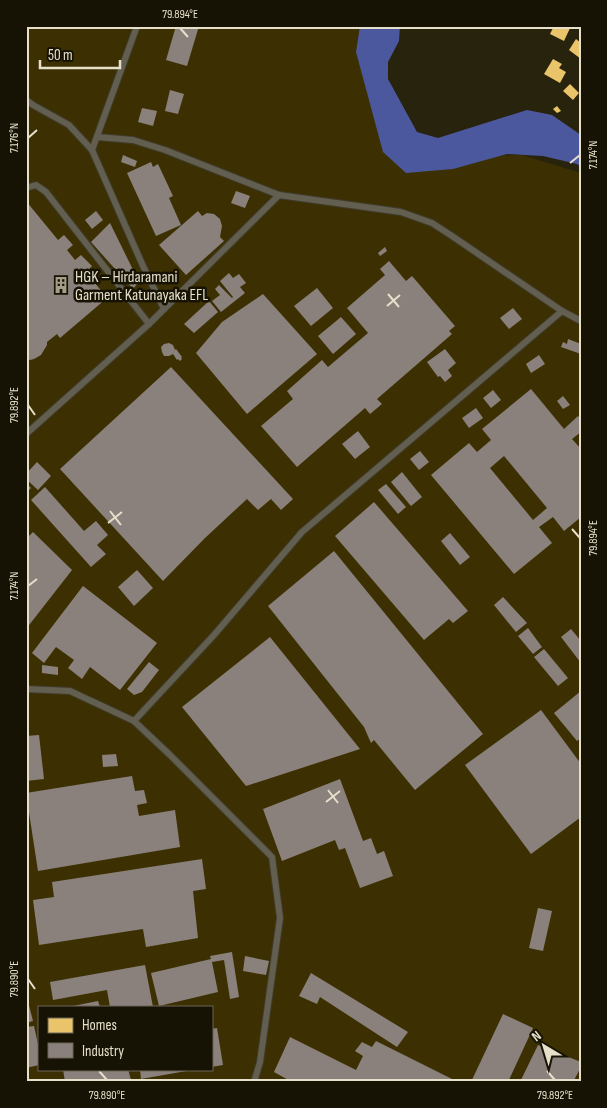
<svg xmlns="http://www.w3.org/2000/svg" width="607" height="1108" font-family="'Sofia Sans Condensed',sans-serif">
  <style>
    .built { fill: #3c3002; fill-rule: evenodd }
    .water { fill: #4b589e }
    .homes { fill: #e9c46a }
    .industry { fill: #8a817c; fill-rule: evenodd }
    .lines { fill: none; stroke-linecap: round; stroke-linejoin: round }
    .service-casing { stroke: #403c2d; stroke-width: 8 }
    .service { stroke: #635f50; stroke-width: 6 }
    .ticks { fill: none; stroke: #e6e0cb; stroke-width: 2 }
    .labels { text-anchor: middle; stroke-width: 5; stroke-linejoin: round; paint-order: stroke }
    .poi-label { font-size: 16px; fill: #e6e0cb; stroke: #171304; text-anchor: start }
    .neatline { fill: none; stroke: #e6e0cb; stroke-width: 2 }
    .ticks-label { font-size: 12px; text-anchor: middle; fill: #e6e0cb }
  </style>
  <rect width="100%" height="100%" fill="#28230d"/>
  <path class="built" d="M26,26h351l27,132 118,-3 59,18v909h-555zM39,1007h172v62h-172z"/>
  <path class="water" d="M360,26h40l-1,15 -11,21v17l29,53 21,6 89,-28 25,5 29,20v32l-4,-3 -34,-8 -36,-2 -54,15 -47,4 -23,-21 -27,-100z"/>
  <g class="homes">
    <path d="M554,26h17l-7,15 -14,-7z"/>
    <path d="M576,39l5,4v16l-12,-9z"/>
    <path d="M553,59l9,5 -3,4 7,4 -6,11 -16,-9z"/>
    <path d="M570,84l9,9 -6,7 -10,-9z"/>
    <path d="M557,106l4,5 -4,2 -4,-4z"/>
  </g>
  <g class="industry">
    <path d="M176,26h23l-12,40 -21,-6z"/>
    <path d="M170,90l14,4 -6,20 -13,-3z"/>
    <path d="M142,108l15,3 -4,15 -15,-4z"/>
    <path d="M123,155l14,6 -2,6 -14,-5z"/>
    <path d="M151,162l2,5 5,-3 15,32 -4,2 12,27 -25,11 -29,-63z"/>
    <path d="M236,191l14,5 -5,12 -14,-5z"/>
    <path d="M26,201l32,39 6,-5 9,10 -6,5 8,10 6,-5 11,11 -6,6 21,26 -47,40 -3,-4 -10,8v3l-6,10 -7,4 -4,1 -4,-1z"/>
    <path d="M96,211l7,9 -11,9 -7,-9z"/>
    <path d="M198,211l4,5 5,-3 7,1 6,5 2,7 -2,11 4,4 -38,34 -27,-30z"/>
    <path d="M110,223l29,59 -6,7 -42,-47z"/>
    <path d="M385,247l2,4 -7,5 -2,-3z"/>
    <path d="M389,261l17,20 6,-5 43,50 -6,5 3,3 -75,65 5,5 -12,10 -5,-6 -68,59 -36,-41 32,-27 -6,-8 35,-31 6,7 40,-34 -21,-25 38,-33 -5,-6z"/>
    <path d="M229,273l4,5 6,-4 7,9 -6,4 5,6 -24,19 -9,-11 8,-6 -5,-6 4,-4 13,13 1,-1 -13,-16z"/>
    <path d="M317,288l16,20 -22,18 -17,-20z"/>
    <path d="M263,294l54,60 -70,60 -51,-61 26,-31z"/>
    <path d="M209,301l9,11 -24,21 -10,-9z"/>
    <path d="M513,308l9,11 -13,10 -9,-11z"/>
    <path d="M341,317l15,17 -23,20 -15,-18z"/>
    <path d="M568,339l13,5v10l-20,-7 2,-5 4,2z"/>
    <path d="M169,343l4,2 2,5 1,-1 6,8 -1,1 1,1 -2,2 -2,-2 -1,1 -4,-6 -4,2h-5l-2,-4 -1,-5 3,-3z"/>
    <path d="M445,349l11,14 -8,7 4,6 -7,6 -5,-6 -2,1 -11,-15z"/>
    <path d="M539,355l6,9 -14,9 -5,-9z"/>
    <path d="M171,367l122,132 -12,11 -10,-11 -13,11 -11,-11 -42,39 -42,43 -103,-112z"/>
    <path d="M531,389l33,40 14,-13 3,3v13l-9,7 9,10v68l-17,14 -11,-14 -14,10 13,16 -38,31 -83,-99 38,-32 8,9 14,-12 -9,-11zM504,456l43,52 -14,12 -43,-52z"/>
    <path d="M493,390l8,10 -10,8 -8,-10z"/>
    <path d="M563,396l7,9 -7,4 -6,-8z"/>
    <path d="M476,408l7,10 -14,10 -7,-10z"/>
    <path d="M358,431l12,16 -15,12 -13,-15z"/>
    <path d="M420,451l9,11 -10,8 -9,-11z"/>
    <path d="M37,462l14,14 -13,14 -12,-11v-5z"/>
    <path d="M402,472l20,25 -11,9 -20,-24z"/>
    <path d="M26,483l5,5 -5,5z"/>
    <path d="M386,484l20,23 -8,7 -20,-24z"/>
    <path d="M45,487l39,44 12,-10 12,14 -11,10 9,9 -15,13 -60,-67z"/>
    <path d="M374,502l94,109 -15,12 -4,-4 -25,21 -89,-104z"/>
    <path d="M33,532l39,38 -46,59v-90z"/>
    <path d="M450,533l20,24 -10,8 -19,-24z"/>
    <path d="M334,551l149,183 -68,56 -41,-50 -3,3 -7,-16 -96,-121z"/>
    <path d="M137,570l16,18 -19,18 -16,-19z"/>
    <path d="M83,586l74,57 -37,47 -30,-23 -8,12 -14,-11 6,-8 -18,-13 -12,16 -12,-10z"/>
    <path d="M503,597l24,26 -11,9 -22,-27z"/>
    <path d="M528,628l14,19 -9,7 -15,-18z"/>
    <path d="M571,629l10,12v22l-20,-26z"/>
    <path d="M270,637l90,112 -114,37 -64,-79z"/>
    <path d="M544,649l24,29 -10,8 -24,-29z"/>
    <path d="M149,662l10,8 -17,22 -8,3 -7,-6z"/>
    <path d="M42,665l16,2v8l-16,-2z"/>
    <path d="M581,691v47l-4,3 -23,-28z"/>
    <path d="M541,710l40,54v53l-50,37 -66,-89z"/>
    <path d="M39,735l5,44 -18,2v-45z"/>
    <path d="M116,754l2,12 -15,1 -1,-12z"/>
    <path d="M132,776l3,15 9,-1 3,13 -10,2 2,11 36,-6 5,37 -142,24 -12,-78z"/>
    <path d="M340,779l23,62 8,-3 6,16 7,-3 9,25 -33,12 -15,-40 -6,2 -4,-10 -53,21 -19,-52z"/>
    <path d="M202,859l4,30 -13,2 5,47 -52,9 -3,-18 -104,16 -6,-45 21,-3 -2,-15z"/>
    <path d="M538,908l14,3 -9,40 -14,-3z"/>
    <path d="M232,952l7,45 -9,2 -6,-39 -12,2 6,30 -59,14 -8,-33 60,-14 -1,-3z"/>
    <path d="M245,956l24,5 -3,14 -23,-4z"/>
    <path d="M145,965l8,42h-43l-3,-17 -54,10 -3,-18z"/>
    <path d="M311,973l97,59 -11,15 -77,-50 -3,7 -18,-8z"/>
    <path d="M26,994l7,27 -7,2z"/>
    <path d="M98,1001l2,6h-27v-1z"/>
    <path d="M503,1014l30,14 -25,54h-37z"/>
    <path d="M34,1026l5,23v16l-13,3v-41z"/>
    <path d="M217,1028l6,37 -12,2v-38z"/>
    <path d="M290,1037l66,33 7,-14 -8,-5 7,-9 10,5 4,-6 82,41h-166l-18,-10z"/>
    <path d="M538,1045l43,17v5l-8,15h-53z"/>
    <path d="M63,1069h65l3,11 -11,2h-55z"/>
    <path d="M140,1069h52v1l-51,9z"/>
  </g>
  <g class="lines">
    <g class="service-casing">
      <g id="service">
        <path d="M26,100l7,5 36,20 23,25 51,116 21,43"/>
        <path d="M97,137l36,3 32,10 114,45 122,17 31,11 20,13 110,75 19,10"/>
        <path d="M92,150l45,-124"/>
        <path d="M26,188l10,-3 10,7 103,132"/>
        <path d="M26,434l123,-110 130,-129"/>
        <path d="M26,689l44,2 64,30 36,34 102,102 8,61 -20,144 -6,20"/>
        <path d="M134,721l80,-86 88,-103 260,-221"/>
      </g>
    </g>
    <use href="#service" class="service"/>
  </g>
  <path class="ticks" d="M180,28l8,9M28,138l9,-8M570,163l10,-8M388,294l11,13M387,306l13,-11M28,405l7,10M110,511l11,14M108,523l14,-11M572,529l8,9M28,586l9,-7M328,790l10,13M326,802l14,-11M28,979l7,10M99,1071l8,9M547,1071l8,9"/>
  <defs>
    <g id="building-bare" transform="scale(1.35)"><path d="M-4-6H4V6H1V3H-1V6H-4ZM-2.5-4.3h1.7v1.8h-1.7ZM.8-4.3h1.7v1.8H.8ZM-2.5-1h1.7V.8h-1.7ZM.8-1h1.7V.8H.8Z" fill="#a49e88" stroke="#171304" stroke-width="2.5" paint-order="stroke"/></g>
  </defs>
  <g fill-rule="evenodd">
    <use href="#building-bare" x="61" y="285"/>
  </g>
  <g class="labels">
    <g class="poi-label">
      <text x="75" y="282">HGK – Hirdaramani<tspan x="75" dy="18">Garment Katunayaka EFL</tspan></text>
    </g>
  </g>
  <rect width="607" height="1108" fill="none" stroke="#171304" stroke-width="55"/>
  <rect x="38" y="1006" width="175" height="65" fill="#171304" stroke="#6a6554"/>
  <rect x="48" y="1018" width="25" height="15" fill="#e9c46a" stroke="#6a6554"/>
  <text x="82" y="1030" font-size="15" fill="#e6e0cb">Homes</text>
  <rect x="48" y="1043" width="25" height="15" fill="#8a817c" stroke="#6a6554"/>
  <text x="82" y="1056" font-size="15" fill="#e6e0cb">Industry</text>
  <g transform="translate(544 1046) rotate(322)" stroke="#171304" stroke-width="4" paint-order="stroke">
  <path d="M0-4L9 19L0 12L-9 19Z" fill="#e6e0cb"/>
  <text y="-8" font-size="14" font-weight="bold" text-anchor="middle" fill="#e6e0cb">N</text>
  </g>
  <path d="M40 60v8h80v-8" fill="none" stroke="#e6e0cb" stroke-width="2.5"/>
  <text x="48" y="60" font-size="15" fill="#e6e0cb" stroke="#171304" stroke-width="4" paint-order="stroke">50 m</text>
  <rect x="28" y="28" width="552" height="1052" class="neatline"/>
  <g class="ticks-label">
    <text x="180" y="18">79.894°E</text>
    <text transform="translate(14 138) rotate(-90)" y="4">7.176°N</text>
    <text transform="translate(593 155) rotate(-90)" y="4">7.174°N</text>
    <text transform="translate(14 405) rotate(-90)" y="4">79.892°E</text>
    <text transform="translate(593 538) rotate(-90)" y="4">79.894°E</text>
    <text transform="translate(14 586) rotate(-90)" y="4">7.174°N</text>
    <text transform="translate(14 979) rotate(-90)" y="4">79.890°E</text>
    <text x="107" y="1099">79.890°E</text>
    <text x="555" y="1099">79.892°E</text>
  </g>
</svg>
